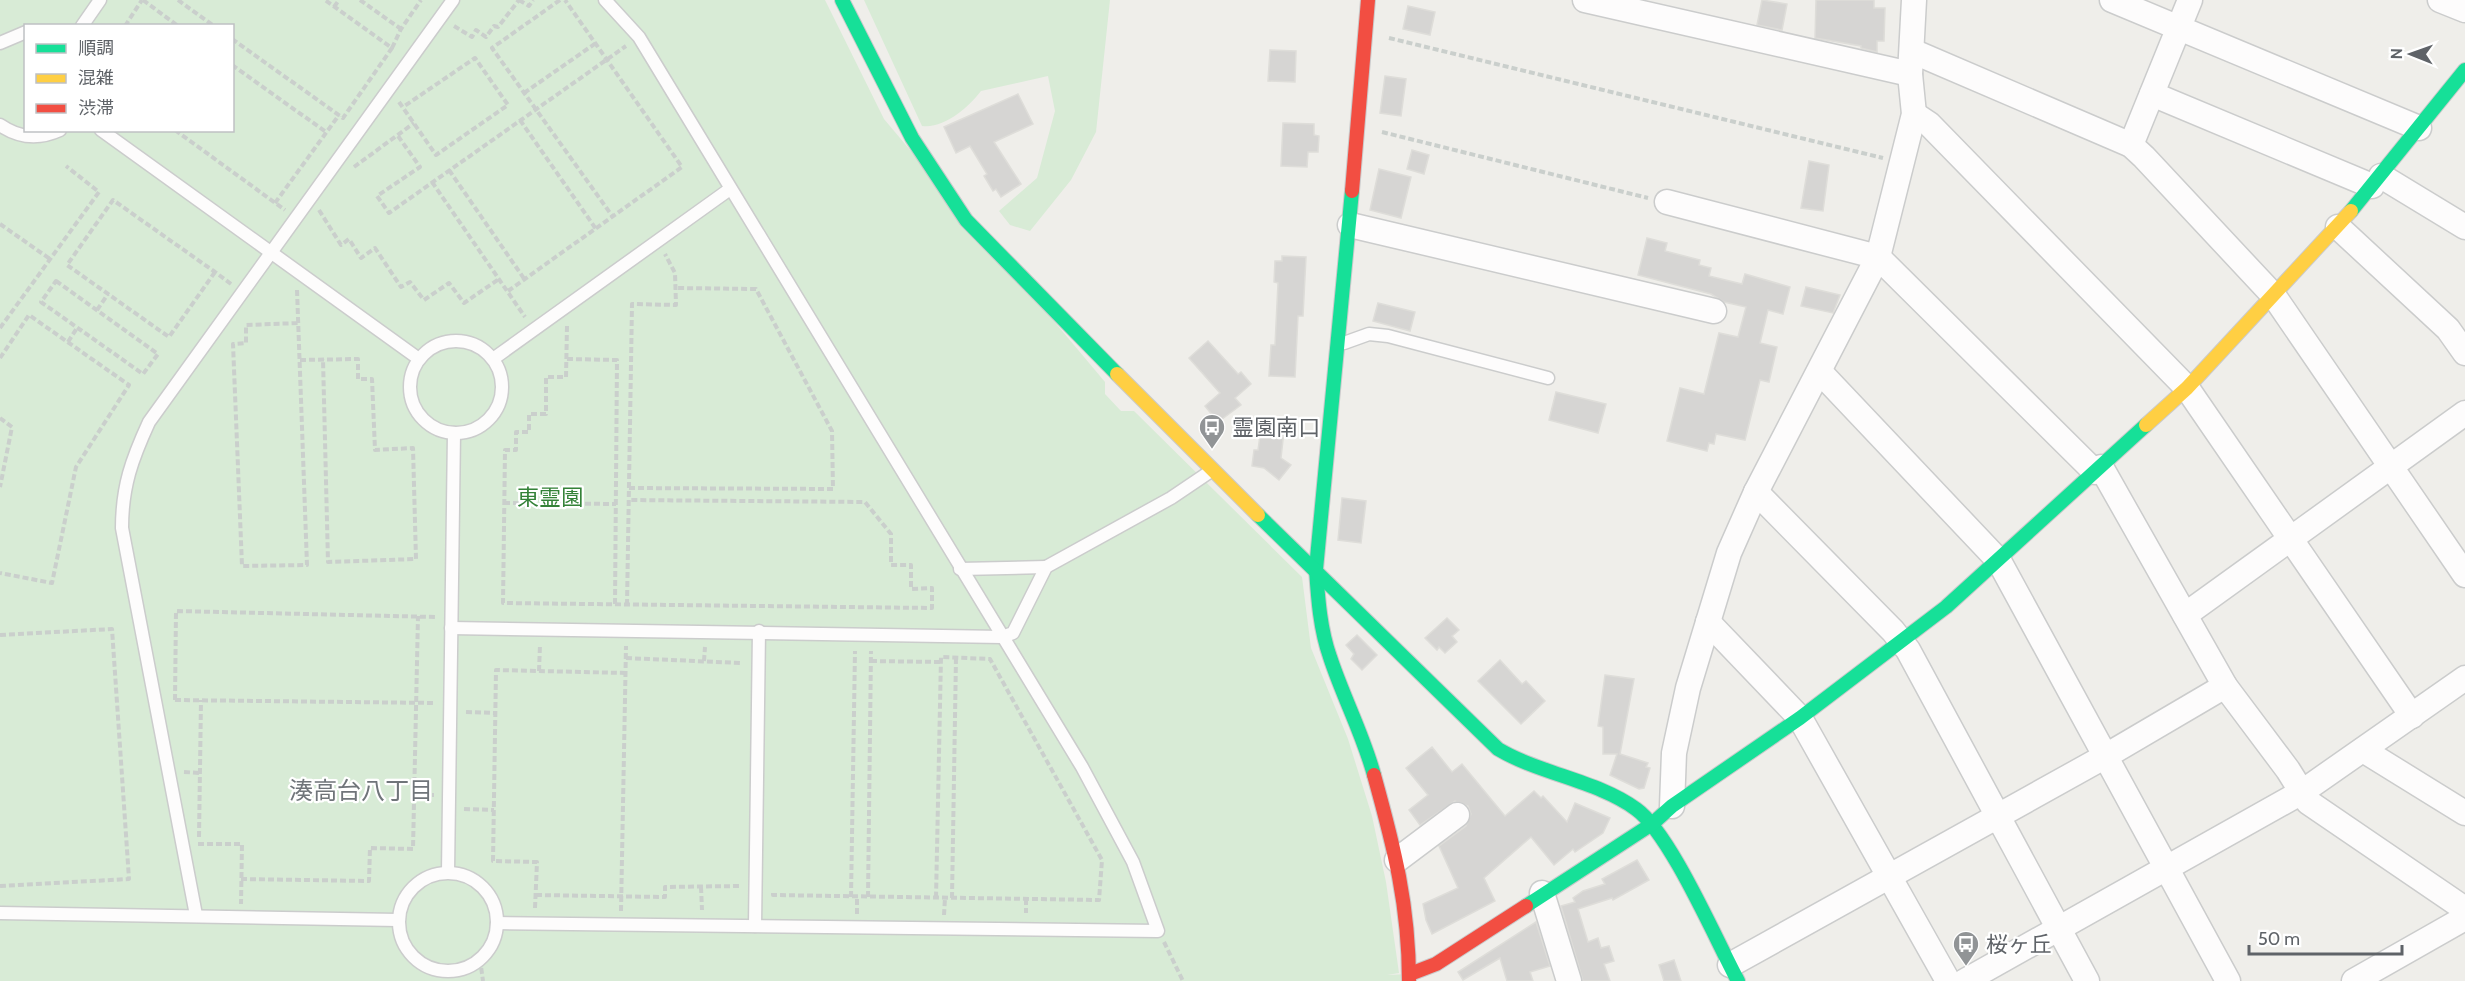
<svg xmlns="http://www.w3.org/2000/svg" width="2465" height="981" font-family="Cabin,'Noto Sans JP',sans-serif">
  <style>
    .green { fill: #d8ebd6; fill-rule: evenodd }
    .building { fill: #d6d5d3; stroke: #deddd9; stroke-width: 1.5 }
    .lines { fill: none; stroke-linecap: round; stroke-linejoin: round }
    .lane-casing { stroke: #cbcccc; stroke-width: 15 }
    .street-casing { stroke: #cbcccc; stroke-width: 27 }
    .fast-casing { stroke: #cacacb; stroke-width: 16 }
    .slow-casing { stroke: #cacacb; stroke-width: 16 }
    .jam-casing { stroke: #cacacb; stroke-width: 16 }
    .path { stroke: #cacfcc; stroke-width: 4; stroke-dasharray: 6 3; stroke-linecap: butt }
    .lane { stroke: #fdfcfc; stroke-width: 12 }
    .street { stroke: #fdfcfc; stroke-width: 24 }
    .fast { stroke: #16e098; stroke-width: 14 }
    .slow { stroke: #ffcf43; stroke-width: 14 }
    .jam { stroke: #f24e42; stroke-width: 14 }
    .labels { text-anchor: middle; stroke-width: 4.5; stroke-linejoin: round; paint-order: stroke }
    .poi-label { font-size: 22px; fill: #5f6368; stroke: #fff; text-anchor: start }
    .park-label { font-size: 22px; fill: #348238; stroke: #fff }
    .neighbourhood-label { font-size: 24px; fill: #70757a; stroke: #fff }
  </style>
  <rect width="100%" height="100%" fill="#efeeea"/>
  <g class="green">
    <path d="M0,0h825l59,119 221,263v12l16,17h13l168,166 9,71 37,91 24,77 14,66 13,91 -12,2 23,-1 -1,7h-1409zM26,26h206v104h-206z"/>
    <path d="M864,0h246l-14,132 -25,48 -41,51 -20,-6 -11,-14 38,-33 18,-67 -7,-35 -67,15c-12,16 -37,38 -59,35z"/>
  </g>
  <g class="building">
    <path d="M1762,0l25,4 -5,26 -25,-5z"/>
    <path d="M1816,0h58v8h11l-1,33h-7v11l-16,-4v-2l-46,-8z"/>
    <path d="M1408,6l27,6 -5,23 -27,-6z"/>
    <path d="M1270,50l26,1 -1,31 -27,-1z"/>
    <path d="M1385,76l21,3 -5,37 -21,-3z"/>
    <path d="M1018,94l15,30 -39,18 27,42 -20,13 -5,-8 -3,2 -9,-15 3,-2 -17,-28 -14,7 -12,-26z"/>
    <path d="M1283,123l31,1v11l5,1 -1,16h-10l-1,15 -26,-1z"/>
    <path d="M1412,150l17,5 -5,19 -17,-5z"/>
    <path d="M1809,161l20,4 -6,46 -22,-3z"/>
    <path d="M1379,169l32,8 -10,41 -31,-8z"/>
    <path d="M1647,238l20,5 -2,8 35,9 -1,5 12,3 -2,8 33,8 3,-10 45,13 -7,27 -15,-4 -8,33 17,4 -8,35 -9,-2 -15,60 -29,-6 -2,10 -5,-1 -2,8 -40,-10 13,-53 24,6 15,-61 19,4 8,-30 -22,-5 -13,-8 -73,-19z"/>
    <path d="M1282,256l24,1 -3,59h-5l-3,61 -26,-1 2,-31h4l3,-62 -4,-1 1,-21h7z"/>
    <path d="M1806,287l34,8 -7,18 -32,-7z"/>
    <path d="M1378,303l37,9 -5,19 -37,-10z"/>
    <path d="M1208,341l30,33 3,-2 10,12 -16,14 6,7 -23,17 -13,-16 15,-13 -31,-35z"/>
    <path d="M1556,392l50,12 -8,29 -49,-13z"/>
    <path d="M1261,428l23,3 -3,27 10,7 -12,15 -15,-12 -12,-2 2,-16h4z"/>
    <path d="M1342,498l24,3 -5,42 -23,-3z"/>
    <path d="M1447,618l12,12 -7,6 5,6 -12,11 -6,-6 -2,3 -12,-12z"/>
    <path d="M1357,635l20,20 -15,15 -11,-11 3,-5 -8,-9z"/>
    <path d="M1500,660l22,24 4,-3 19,20 -24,23 -43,-43z"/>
    <path d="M1605,675l29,4 -14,75 28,9 -2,4 4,1 -6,20 -5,1 -29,-14 7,-21h-14v-27l-5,-1z"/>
    <path d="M1432,747l20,25 10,-8 43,52 29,-25 7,7 2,-2 24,26 8,-19 35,15 -7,15 -28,19 -2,-3 -19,16 -23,-28 -47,41 11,23 -63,33 -6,-14 -3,-16 35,-16 -19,-42 27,-20 5,-12 -3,-8 -13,-5 -35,24 -11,-15 19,-15 -22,-27z"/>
    <path d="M1637,860l12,20 -36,20 -1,-2 -34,11 10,33 10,-4 3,10 8,-2 5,15 -10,3 6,17h-27l-22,-75 14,-4 -2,-4 10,-7 22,-7 -3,-5z"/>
    <path d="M1536,922l14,44 -20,6 3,9h-26l-7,-23 -37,22 -5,-8z"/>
    <path d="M1674,960l7,21h-17l-5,-16z"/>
  </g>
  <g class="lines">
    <g class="lane-casing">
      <g id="lane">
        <path d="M82,26l18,-26"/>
        <path d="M0,43l26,-11"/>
        <path d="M0,125c19,13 38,15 60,5"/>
        <path d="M101,130l318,229"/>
        <circle cx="456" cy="387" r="46"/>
        <path d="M1344,343l25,-9 19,2 160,42"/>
        <path d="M493,359l237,-170"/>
        <path d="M960,569l86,-2"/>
        <path d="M451,628l551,9 11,-4 33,-66 125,-69 40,-27"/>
        <path d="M448,872l6,-439"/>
        <circle cx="448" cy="922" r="49"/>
        <path d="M0,913l398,7"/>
        <path d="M196,915l-74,-387c0,-42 10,-69 27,-106l304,-422"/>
        <path d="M497,923l661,8 -25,-69 -51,-95 -443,-730 -34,-37"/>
        <path d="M755,926l4,-295"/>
      </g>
    </g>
    <g class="street-casing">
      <g id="street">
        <path d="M1585,0l325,74"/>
        <path d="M2112,0l307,128"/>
        <path d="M2440,0l25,10"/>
        <path d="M1912,51l219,94 13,12 130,139 191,279"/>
        <path d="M2152,94l220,92"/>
        <path d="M1914,114l15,10 258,264 225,328"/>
        <path d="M2131,145l59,-145"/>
        <path d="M2381,176l84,51"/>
        <path d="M1667,202l211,55 217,215"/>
        <path d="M1350,225l364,86"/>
        <path d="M2338,227l110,102 17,24"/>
        <path d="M1820,372l179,189 229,420"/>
        <path d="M2101,467l124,219 63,84 20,32 157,107"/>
        <path d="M1756,492l137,139 15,19 179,331"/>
        <path d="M2185,615l280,-202"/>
        <path d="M1708,622l92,96 148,263"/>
        <path d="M2363,750l102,63"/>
        <path d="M1672,806l2,-53 14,-65 41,-135 27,-61 122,-235 36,-143 -4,-40 4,-74"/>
        <path d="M1397,860l60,-45"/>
        <path d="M1542,893l27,88"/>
        <path d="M1730,965l374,-208 121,-71"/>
        <path d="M1965,981l337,-189 163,-114"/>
        <path d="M2354,981l111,-63"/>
      </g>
    </g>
    <g class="fast-casing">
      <g id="fast">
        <path d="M842,0l70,138 54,82 151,154"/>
        <path d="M1352,191l-36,378c2,29 4,60 14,88 13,40 33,77 44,118"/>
        <path d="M2351,211l114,-141"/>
        <path d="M1258,515l240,234c42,25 100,32 138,60 34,24 80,131 102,172"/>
        <path d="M1526,906l126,-82 20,-18 128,-88 146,-111 200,-182"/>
      </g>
    </g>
    <g class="slow-casing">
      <g id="slow">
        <path d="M1117,374l141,141"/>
        <path d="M2146,425l41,-37 164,-177"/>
      </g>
    </g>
    <g class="jam-casing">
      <g id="jam">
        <path d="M1352,191l16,-191"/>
        <path d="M1374,775c20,72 35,130 35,206"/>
        <path d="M1410,974l26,-10 90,-58"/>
      </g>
    </g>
    <g class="path">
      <path d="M143,0l35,26"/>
      <path d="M178,0l36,26"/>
      <path d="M360,0l41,29"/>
      <path d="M519,0l10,6 4,-6"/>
      <path d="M560,0l-68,48 121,169"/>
      <path d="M334,7l5,-7"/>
      <path d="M125,26l17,-26"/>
      <path d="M454,26l18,11 4,-7 10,7 8,-11 4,1 21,-27"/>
      <path d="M1389,38l494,120"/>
      <path d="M232,39l111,79 49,-70 -67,-48"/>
      <path d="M392,48l9,-19 20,-29"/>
      <path d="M232,65l94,67"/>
      <path d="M524,93l72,-50"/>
      <path d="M399,102l37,53 72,-50 -33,-47 -72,49"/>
      <path d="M520,120l76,109"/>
      <path d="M175,130l110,80"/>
      <path d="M1382,132l266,66"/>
      <path d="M398,136l22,31 -43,29 12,17 237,-167"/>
      <path d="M354,167l60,-44"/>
      <path d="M449,170l76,110"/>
      <path d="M432,182l93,135"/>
      <path d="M275,203l64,-88"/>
      <path d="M319,210l22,35 8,-6 12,19 14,-10 26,39 9,-5 14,18 25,-17 15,20 35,-24"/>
      <path d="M0,224l50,35"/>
      <path d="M215,272l-46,65 -102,-72 46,-65 102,72 16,12"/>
      <path d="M56,281l102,73 -15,20 -102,-72z"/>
      <path d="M297,290l10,275 -65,1 -9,-222 13,-1v-18l53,-2"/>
      <path d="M508,291l174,-124 -117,-167"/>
      <path d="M97,310l11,-16"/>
      <path d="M567,326l-1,51h-20v37h-17v18h-13v18h-11l-2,153 429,5v-20l-21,1v-24h-20v-31l-26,-32 -236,-2"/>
      <path d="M0,328l99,-136 -33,-26"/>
      <path d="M68,342l9,-14"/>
      <path d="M0,358l29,-43 100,70 -53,82 -24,116 -52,-10"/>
      <path d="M567,359l50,1 -2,244"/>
      <path d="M300,360l58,-1v20h14l3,71 38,-2 3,111 -88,3 -5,-203"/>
      <path d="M0,418l12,9 -12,60"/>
      <path d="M629,488l204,1 -1,-58 -76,-142 -80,-1"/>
      <path d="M504,503l112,1"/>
      <path d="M627,605l5,-301 44,1 -1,-32 -10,-19"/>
      <path d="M0,635l112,-6 17,250 -129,7"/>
      <path d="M626,658l115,5"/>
      <path d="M704,661l1,-14"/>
      <path d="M871,661l69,1"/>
      <path d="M539,671l1,-26"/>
      <path d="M175,700l1,-89 260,6"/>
      <path d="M175,700l260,3"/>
      <path d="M466,712l30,1"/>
      <path d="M184,772l16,1"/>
      <path d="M414,795h20"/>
      <path d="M464,809l30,1"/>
      <path d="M199,837l2,-137"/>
      <path d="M198,844h44l-1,60"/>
      <path d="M241,879l128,2 1,-33 43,1 5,-233"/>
      <path d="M701,887l1,23"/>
      <path d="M773,893v2l326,5 3,-40 -112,-201 -49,-2 -5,241"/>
      <path d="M536,895l129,2v-10l75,-1"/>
      <path d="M851,897l4,-246"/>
      <path d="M868,897l3,-246"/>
      <path d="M952,898l4,-241"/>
      <path d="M1026,899v14"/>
      <path d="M535,908l2,-46 -44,-1 3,-191 130,3"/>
      <path d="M621,911l5,-265"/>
      <path d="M857,914v-17"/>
      <path d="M944,915l1,-17"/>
      <path d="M1164,942l19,39"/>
      <path d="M480,959l3,22"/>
    </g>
    <use href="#lane" class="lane"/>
    <use href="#street" class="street"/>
    <use href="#fast" class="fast"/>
    <use href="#slow" class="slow"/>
    <use href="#jam" class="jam"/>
  </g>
  <defs>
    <g id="bus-pin" transform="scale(1.35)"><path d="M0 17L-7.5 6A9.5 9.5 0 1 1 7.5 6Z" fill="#919496" stroke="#fff"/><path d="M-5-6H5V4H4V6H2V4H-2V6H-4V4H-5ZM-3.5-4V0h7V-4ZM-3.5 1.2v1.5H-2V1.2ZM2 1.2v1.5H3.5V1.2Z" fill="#fff"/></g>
  </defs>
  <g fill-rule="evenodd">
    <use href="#bus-pin" x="1212" y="427"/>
    <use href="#bus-pin" x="1966" y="944"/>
  </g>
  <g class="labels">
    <g class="poi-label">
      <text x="1232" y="435">霊園南口</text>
      <text x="1986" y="952">桜ヶ丘</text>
    </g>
    <g class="park-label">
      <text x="550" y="505">東霊園</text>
    </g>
    <g class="neighbourhood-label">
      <text x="361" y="799">湊高台八丁目</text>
    </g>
  </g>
  <rect x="24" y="24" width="210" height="108" fill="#ffffff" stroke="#bfc1c3" stroke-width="1.5"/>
  <rect x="36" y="44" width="30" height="9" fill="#16e098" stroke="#bfc1c3" stroke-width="1.5"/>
  <text x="78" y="54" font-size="18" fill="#5f6368">順調</text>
  <rect x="36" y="74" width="30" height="9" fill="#ffcf43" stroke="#bfc1c3" stroke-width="1.5"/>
  <text x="78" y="84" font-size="18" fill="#5f6368">混雑</text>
  <rect x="36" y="104" width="30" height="9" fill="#f24e42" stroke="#bfc1c3" stroke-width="1.5"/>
  <text x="78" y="114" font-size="18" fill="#5f6368">渋滞</text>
  <g transform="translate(2411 54) rotate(271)" stroke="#ffffff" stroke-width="4.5" paint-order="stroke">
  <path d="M0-4.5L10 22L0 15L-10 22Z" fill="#5f6368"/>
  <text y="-9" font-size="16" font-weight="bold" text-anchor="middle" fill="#5f6368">N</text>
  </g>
  <path d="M2249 945v9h153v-9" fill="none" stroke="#5f6368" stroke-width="3"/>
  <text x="2258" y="945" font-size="18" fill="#5f6368" stroke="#ffffff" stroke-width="4.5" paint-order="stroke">50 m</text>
</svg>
